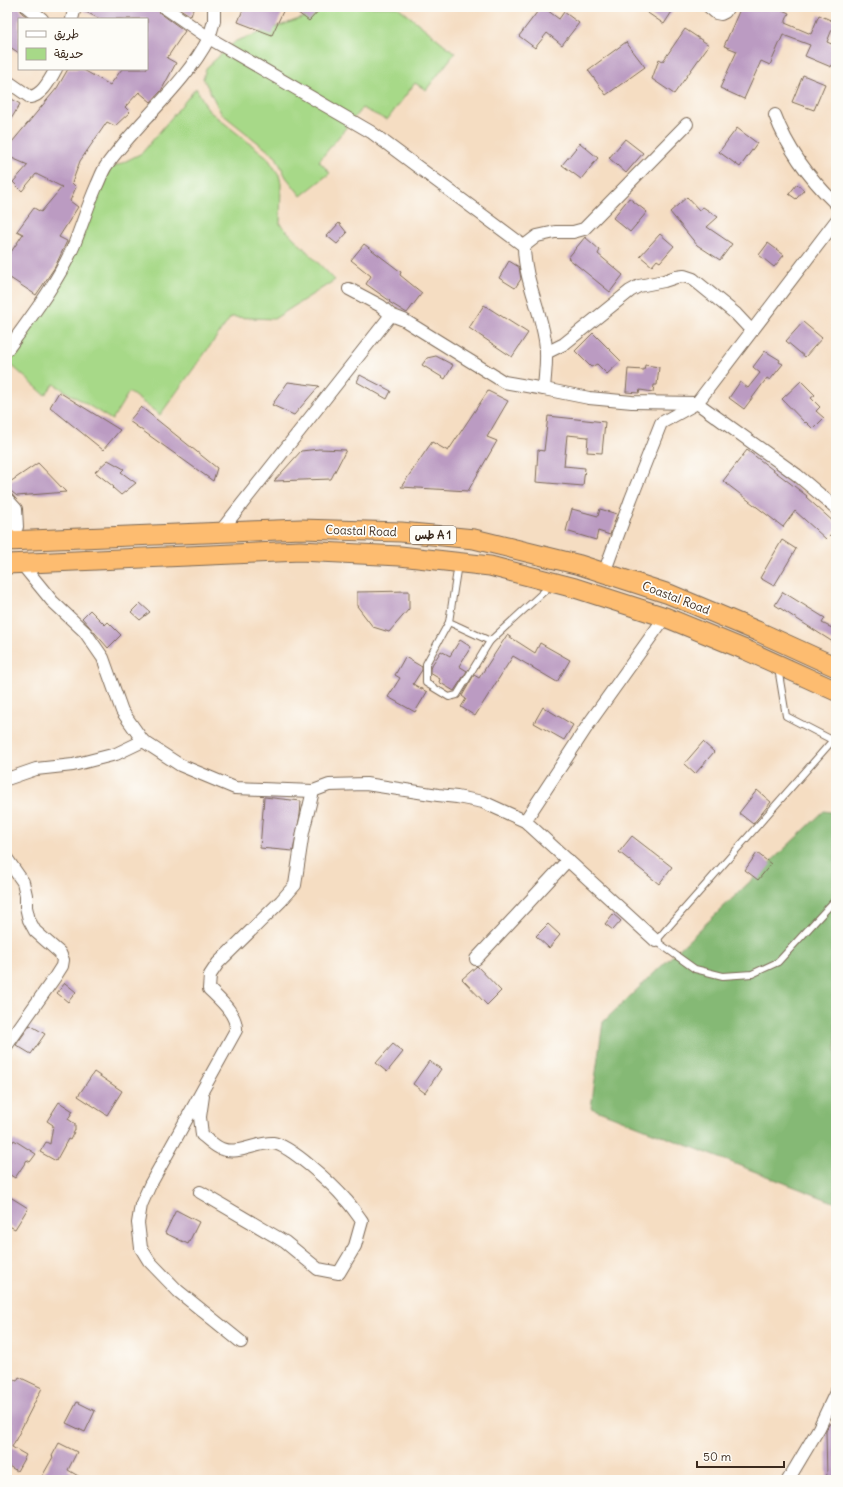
<svg xmlns="http://www.w3.org/2000/svg" width="843" height="1487" font-family="Delius,'Playpen Sans Arabic',sans-serif">
  <style>
    .green { fill: #a7d988; stroke: #718253 }
    .forest { fill: #85b974; stroke: #607249 }
    .building { fill: #bb9bc2 }
    .lines { fill: none; stroke-linecap: round; stroke-linejoin: round }
    .service-casing { stroke: #7c6957; stroke-width: 8 }
    .minor-casing { stroke: #7c6957; stroke-width: 14 }
    .trunk-casing { stroke: #7c6957; stroke-width: 21 }
    .service { stroke: #fff; stroke-width: 6 }
    .minor { stroke: #fff; stroke-width: 12 }
    .trunk { stroke: #fdbc6f; stroke-width: 19 }
    .labels { text-anchor: middle; stroke-width: 3.5; stroke-linejoin: round; paint-order: stroke }
    .shield { fill: #fdfcf7; stroke: #75695f; stroke-width: 1 }
    .shield-label { font-size: 11px; font-weight: bold; fill: #3b2a1e }
    .street-label { font-size: 12px; fill: #3b2a1e; stroke: #fdfcf7 }
  </style>
  <rect width="100%" height="100%" fill="#fdfcf7"/>
  <filter id="ink" filterUnits="userSpaceOnUse"><feTurbulence type="fractalNoise" baseFrequency=".025" numOctaves="2"/><feDisplacementMap in="SourceGraphic" scale="8" xChannelSelector="R" yChannelSelector="G"/><feConvolveMatrix kernelMatrix="1 2 1 2 8 2 1 2 1" color-interpolation-filters="sRGB"/></filter>
  <filter id="wash" filterUnits="userSpaceOnUse"><feTurbulence type="fractalNoise" baseFrequency=".012" numOctaves="4" result="noise"/><feDisplacementMap in="SourceGraphic" scale="16" xChannelSelector="R" yChannelSelector="G"/><feGaussianBlur stdDeviation="0.9" result="paint"/><feColorMatrix in="noise" values="0 0 0 0 0 0 0 0 0 0 0 0 0 0 0 0 0 1.4 0 .05"/><feComposite in="paint" operator="in"/></filter>
  <g filter="url(#wash)">
    <rect width="100%" height="100%" fill="#f5ddc2"/>
    <g class="green">
      <path d="M334,7h64l57,46 -29,37 -11,-7 -28,37 -25,-12 -43,53 11,12 -29,23 -15,-19 -10,-20 -55,-44 -18,-35 3,-10 30,-27z"/>
      <path d="M196,88l13,23 58,46 12,18 2,8 -1,41 55,56 -61,39 -43,-2 -71,98 -31,-23 -17,28 -58,-36 -9,11 -37,-33 62,-111 38,-81 34,-17z"/>
    </g>
    <path class="forest" d="M824,811l12,2v390l-245,-95 12,-86z"/>
    <g id="blocks">
      <g class="building">
        <path d="M14,7h6l2,6 8,6h-11v34l-12,-8v-28z"/>
        <path d="M82,7h75l3,6 25,18 -18,27 9,5 -15,28 -10,11 -12,-10 -14,15 5,5 -15,14 -8,-4 -27,39 -8,22 4,4 -6,14 8,6 -19,30 8,4 -12,26 -19,28 -29,-19v-18l16,-24 -6,-3 17,-23 7,4 21,-25 -26,-13 -14,17 -9,-9 15,-17 -21,-9v-8l50,-60 11,-19h14l28,16 12,-16h25v-50h-47l-18,-9z"/>
        <path d="M177,7h17l-3,9z"/>
        <path d="M244,7h41l-13,28 -34,-13z"/>
        <path d="M290,7h32l-13,14z"/>
        <path d="M541,7h2l16,12 5,-7 15,11 -17,22 -15,-12 -12,15 -16,-12z"/>
        <path d="M639,7h36l-11,17z"/>
        <path d="M741,7h35l13,6 -4,10 26,11 8,-19 16,7 -8,20 9,4v9l-5,12 -26,-11 5,-11 -27,-10 -13,30 -9,-4 -17,38 -24,-11 17,-37 -13,-5z"/>
        <path d="M685,29l24,16 -35,49 -22,-15 7,-20 4,2z"/>
        <path d="M626,42l19,25 -39,28 -18,-25z"/>
        <path d="M803,75l22,9 -11,26 -22,-8z"/>
        <path d="M7,96l13,8 -13,22z"/>
        <path d="M737,128l20,15 -17,24 -21,-15z"/>
        <path d="M625,139l18,14 -17,20 -17,-15z"/>
        <path d="M580,143l18,15 -17,21 -19,-14z"/>
        <path d="M797,184l7,6 -8,9 -7,-5z"/>
        <path d="M687,197l12,13 4,-3 15,10 -11,10 25,17 -12,16 -23,-15 -27,-33z"/>
        <path d="M629,198l18,14 -17,20 -17,-14z"/>
        <path d="M339,223l8,10 -10,11 -10,-8z"/>
        <path d="M660,234l14,12 -14,16 -3,-2 -5,6 -12,-10z"/>
        <path d="M585,237l15,13 -2,4 25,21 -13,17 -42,-34z"/>
        <path d="M768,243l16,12 -10,12 -15,-12z"/>
        <path d="M364,244l37,28 -1,3 22,18 -15,20 -18,-11 1,-1 -24,-17 5,-8 -20,-16z"/>
        <path d="M509,261l10,6 2,12 -6,9 -16,-10z"/>
        <path d="M484,305l44,28 -16,24 -43,-29z"/>
        <path d="M803,322l19,16 -17,19 -19,-16z"/>
        <path d="M593,333l28,28 -14,13 -10,-10 -6,3 -16,-16z"/>
        <path d="M765,351l15,9 -1,2 4,2 -13,16 -3,-2 -23,31 -15,-11 11,-16 8,6 12,-15 -7,-6z"/>
        <path d="M436,356l17,9 -8,14 -23,-14 5,-7z"/>
        <path d="M645,365l14,2 -2,18h-3l-1,7 -13,-2 -1,3 -13,-1 2,-23 16,1z"/>
        <path d="M360,375l31,16 -4,8 -30,-17z"/>
        <path d="M801,381l14,14 -4,3 9,9 -4,4 8,7 -11,11 -7,-7 -1,1 -23,-24z"/>
        <path d="M288,382l31,4 -25,29 -22,-10z"/>
        <path d="M488,391l20,10 -21,36 10,4 -29,50 -67,-4 31,-45 16,9z"/>
        <path d="M59,392l61,38 -17,20 -53,-43z"/>
        <path d="M141,407l76,61 -4,13 -84,-60z"/>
        <path d="M548,416l57,6 -3,31 -15,-1 1,-15 -21,-2 -3,31 21,2 -2,18 -47,-4 2,-32 6,1z"/>
        <path d="M319,449l27,1 -15,29 -57,2 27,-30z"/>
        <path d="M747,450l60,46 -1,1 30,27v5l-10,10 -31,-28 -12,16 -60,-46z"/>
        <path d="M108,460l16,9 -3,3 15,11 -15,12 -8,-7 1,-1 -19,-15z"/>
        <path d="M38,463l28,29 -49,4 -10,-8v-4z"/>
        <path d="M572,509l26,7 2,-7 17,5 -7,21 -12,-4 -2,9 -30,-9z"/>
        <path d="M782,540l14,9 -22,37 -14,-8z"/>
        <path d="M409,591v18l-20,23 -16,-5 -16,-21v-14z"/>
        <path d="M783,592l42,26 -3,5 14,7v14l-61,-39z"/>
        <path d="M140,603l10,9 -10,8 -9,-8z"/>
        <path d="M90,610l15,15 3,-3 13,13 -13,13 -26,-30z"/>
        <path d="M507,635l28,18 5,-10 30,17 -13,22 -44,-26 -38,60 -14,-9 5,-8 -4,-3 12,-21 5,3z"/>
        <path d="M460,640l11,7 -12,19 8,5 -13,20 -15,-9 1,-3 -10,-6v-5l11,-17 9,5z"/>
        <path d="M405,657l17,10v3l-9,14 14,8 -12,20 -27,-15 12,-19 -5,-3z"/>
        <path d="M543,707l30,18 -9,15 -30,-17z"/>
        <path d="M703,742l11,10 -19,22 -11,-10z"/>
        <path d="M757,790l14,12 -18,22 -14,-11z"/>
        <path d="M264,797l37,4 -1,14 -7,36 -33,-3z"/>
        <path d="M632,836l40,31 -13,17 -40,-32z"/>
        <path d="M757,853l14,11 -13,16 -13,-10z"/>
        <path d="M613,914l8,7 -8,9 -8,-6z"/>
        <path d="M548,924l12,11 -11,13 -13,-12z"/>
        <path d="M477,966l24,25 -14,14 -25,-26z"/>
        <path d="M65,983l11,9 -8,10 -11,-9z"/>
        <path d="M30,1025l15,9 -14,20 -15,-9z"/>
        <path d="M393,1044l10,8 -16,20 -11,-9z"/>
        <path d="M429,1061l12,8 -16,24 -12,-9z"/>
        <path d="M94,1072l28,19 -15,24 -29,-19z"/>
        <path d="M59,1102l14,9 -5,8 7,5v6l-5,10 -2,-1 -12,22 -16,-9 6,-10 4,2 3,-19 -6,-4z"/>
        <path d="M7,1140l5,3 2,-3 22,14 -6,8 -3,-2 -12,18 -8,-5z"/>
        <path d="M7,1195l21,13 -13,21 -8,-4z"/>
        <path d="M176,1210l23,12 -11,22 -23,-11z"/>
        <path d="M7,1377l10,4 2,-4 23,11 -30,59 14,8 -9,16 -10,-6z"/>
        <path d="M77,1402l18,9 -10,21 -19,-9z"/>
        <path d="M829,1424h7v56h-9l-1,-49z"/>
        <path d="M59,1443l18,9 -9,18 17,10h-45l13,-23 -1,-1z"/>
      </g>
    </g>
  </g>
  <g filter="url(#ink)">
    <use href="#blocks" fill-opacity="0" stroke="#7c6957" stroke-width="1"/>
    <g class="lines">
      <g class="service-casing">
        <g id="service">
          <path d="M458,564l-9,58 41,19 61,-56"/>
          <path d="M449,622l-23,42v19l23,14 8,-2 33,-54"/>
          <path d="M778,668l8,48 50,26"/>
          <path d="M833,740l-177,201 39,28 28,7 29,-2 26,-12 58,-63"/>
        </g>
      </g>
      <g class="minor-casing">
        <g id="minor">
          <path d="M27,7l15,12"/>
          <path d="M214,7v14l-5,17 162,94 153,114"/>
          <path d="M709,7l7,6 5,1 4,-2 3,-5"/>
          <path d="M72,19l3,-12"/>
          <path d="M7,81l23,16c13,-2 20,-18 26,-28"/>
          <path d="M775,115c13,35 34,63 61,89"/>
          <path d="M836,221l-139,182 100,72 39,33"/>
          <path d="M391,315l13,5 100,62 40,7c1,-17 4,-33 1,-49 -5,-32 -21,-62 -21,-94l13,-10 18,-4h18l11,-3 103,-105"/>
          <path d="M7,350c24,-33 51,-68 67,-105 8,-20 14,-40 23,-60 3,-6 5,-13 9,-19 31,-44 78,-80 103,-128l-45,-31"/>
          <path d="M546,353l18,-9 66,-53 9,-5 25,-5 12,-4 8,-1 9,3 43,35 15,16"/>
          <path d="M544,389l45,9 43,4 65,1 -36,20 -30,76 -27,74"/>
          <path d="M7,499l9,10 1,18 -10,6"/>
          <path d="M219,533l172,-218 -10,-9 -32,-17"/>
          <path d="M21,563l31,38 33,31 18,26 19,53 21,30 37,24 55,23 78,3 16,-6 37,-1 72,11 19,2 26,5 42,19 131,120"/>
          <path d="M7,779l29,-10 37,-4 43,-11 27,-13"/>
          <path d="M525,821l65,-99 75,-105"/>
          <path d="M7,859l16,23 3,13v12l3,13 6,11 25,22 3,7 -1,6 -7,11 -48,68"/>
          <path d="M476,959l92,-99"/>
          <path d="M200,1192l85,50 33,27 21,4 16,-27 7,-25c-6,-8 -11,-16 -17,-22 -12,-14 -55,-54 -72,-56 -16,-1 -35,12 -51,6 -7,-2 -14,-10 -20,-14l-2,-18 3,-21"/>
          <path d="M241,1342l-63,-51 -29,-30 -8,-13 -3,-25 3,-18 9,-20 86,-155c1,-16 -16,-30 -27,-41l1,-14 8,-12 63,-62 14,-16 8,-53 10,-41"/>
          <path d="M788,1480l31,-52 17,-36"/>
        </g>
      </g>
      <g class="trunk-casing">
        <g id="trunk">
          <path d="M7,541l294,-12 100,3 73,7 106,26 89,29 88,37 79,36"/>
          <path d="M7,564l293,-13 100,5 90,10 85,22 90,29 83,34 88,40"/>
        </g>
      </g>
      <use href="#service" class="service"/>
      <use href="#minor" class="minor"/>
      <use href="#trunk" class="trunk"/>
    </g>
  </g>
  <g class="labels">
    <rect class="shield" x="410" y="526" width="46" height="18" rx="3"/>
    <g class="shield-label">
      <text x="433" y="539">طس A 1</text>
    </g>
    <g class="street-label">
      <text transform="translate(361 531) rotate(2)" y="4">Coastal Road</text>
      <text transform="translate(676 598) rotate(21)" y="4">Coastal Road</text>
    </g>
  </g>
  <rect width="843" height="1487" fill="none" stroke="#fdfcf7" stroke-width="24"/>
  <rect x="18" y="18" width="130" height="52" fill="#fdfcf7" stroke="#afa8a0"/>
  <rect x="26" y="31" width="20" height="6" fill="#ffffff" stroke="#afa8a0"/>
  <text x="54" y="38" font-size="12" fill="#3b2a1e">طريق</text>
  <rect x="26" y="48" width="20" height="12" fill="#a7d988" stroke="#afa8a0"/>
  <text x="54" y="58" font-size="12" fill="#3b2a1e">حديقة</text>
  <path d="M697 1461v6h87v-6" fill="none" stroke="#3b2a1e" stroke-width="2"/>
  <text x="703" y="1461" font-size="12" fill="#3b2a1e" stroke="#fdfcf7" stroke-width="3" paint-order="stroke">50 m</text>
</svg>
